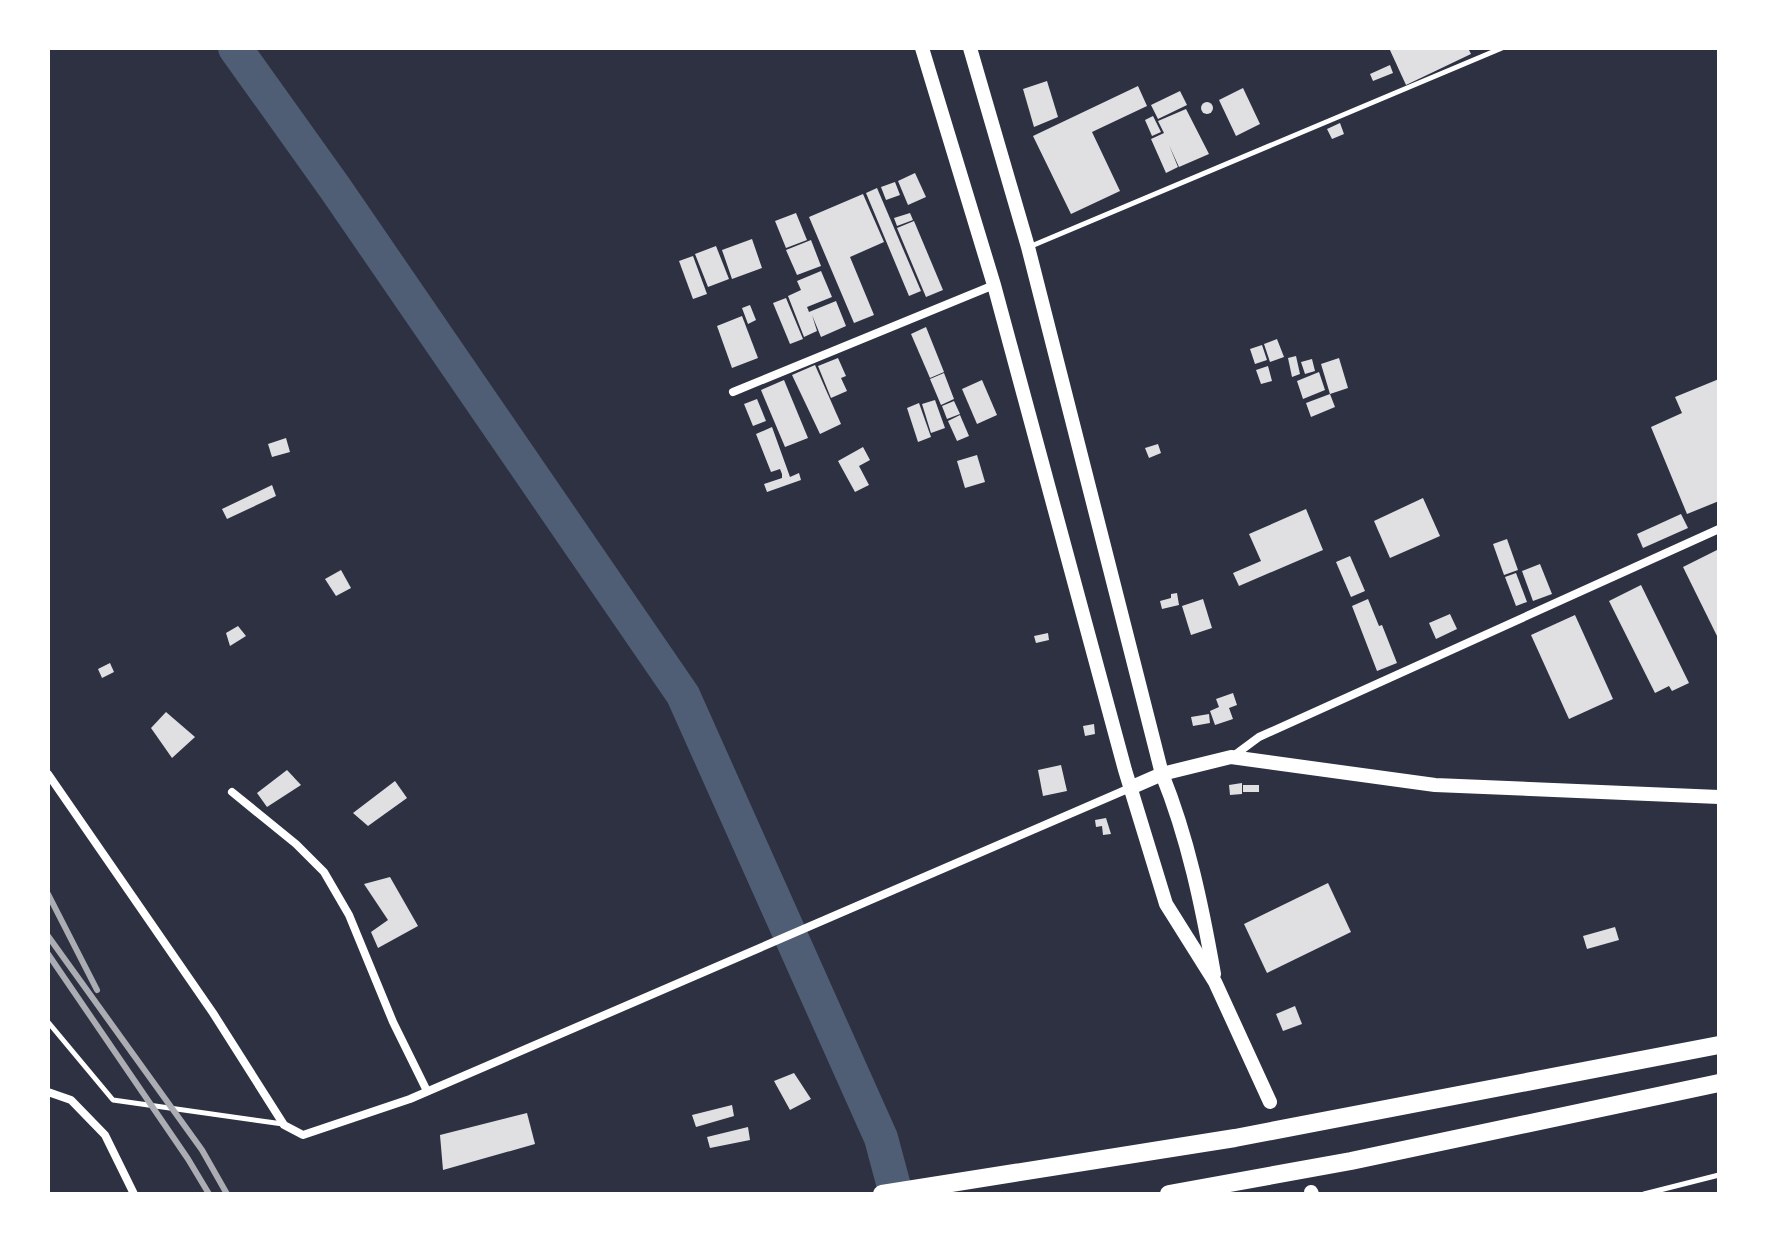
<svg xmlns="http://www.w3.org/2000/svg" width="1767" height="1242" font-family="'Space Grotesk',sans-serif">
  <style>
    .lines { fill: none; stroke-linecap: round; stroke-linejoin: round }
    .river { stroke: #4f5d75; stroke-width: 34 }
    .building { fill: #e0e0e3 }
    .service { stroke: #fff; stroke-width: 5 }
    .minor { stroke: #fff; stroke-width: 8 }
    .secondary { stroke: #fff; stroke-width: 14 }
    .trunk { stroke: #fff; stroke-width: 18 }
    .rail { stroke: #abadb3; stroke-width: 6 }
  </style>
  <rect width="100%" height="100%" fill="#2d3142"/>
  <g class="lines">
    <path class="river" d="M235,48l100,140 348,507 198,443 15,56"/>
  </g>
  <g class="building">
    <path d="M1389,48h79l3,6 -65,31z"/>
    <path d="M1390,65l3,8 -20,8 -3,-7z"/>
    <path d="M1047,81l11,36 -24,10 -11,-38z"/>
    <path d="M1138,86l9,20 -55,26 28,59 -49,23 -38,-78z"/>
    <path d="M1243,88l17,36 -24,12 -17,-36z"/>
    <path d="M1180,91l7,14 -29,14 -7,-14z"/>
    <circle cx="1207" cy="108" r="6"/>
    <path d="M1186,109l23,45 -30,13 -10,-22 9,22 -12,6 -15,-34 13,-6 -6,-12z"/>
    <path d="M1153,116l8,16 -9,4 -7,-16z"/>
    <path d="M1340,123l4,11 -12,5 -5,-10z"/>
    <path d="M915,173l11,24 -18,8 -10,-24z"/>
    <path d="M895,182l5,13 -14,5 -5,-13z"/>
    <path d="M877,188l44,103 -12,5 -43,-103z"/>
    <path d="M863,194l21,48 -34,15 24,58 -20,8 -45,-106z"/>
    <path d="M796,213l11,27 -21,8 -11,-27z"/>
    <path d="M910,213l3,7 -16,6 -3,-8z"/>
    <path d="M914,221l29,69 -17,7 -29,-69z"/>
    <path d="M752,239l10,29 -30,11 -10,-29z"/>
    <path d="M811,240l10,26 -24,9 -11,-25z"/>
    <path d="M716,246l13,33 -21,8 -13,-33z"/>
    <path d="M693,256l14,38 -14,5 -14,-38z"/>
    <path d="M821,271l11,26 -25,10 2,5 27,-11 10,25 -25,11 -9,-22 5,16 -13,6 -16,-41 13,-6 -4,-9z"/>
    <path d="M786,298l17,41 -13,5 -17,-41z"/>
    <path d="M750,305l6,15 -8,4 -6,-16z"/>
    <path d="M742,316l16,42 -26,10 -15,-42z"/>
    <path d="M926,327l18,45 -14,6 -19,-44z"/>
    <path d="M1277,339l7,18 -14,5 -6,-18z"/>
    <path d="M1262,345l5,15 -12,4 -5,-15z"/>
    <path d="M1296,356l4,18 -8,3 -4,-19z"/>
    <path d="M838,358l8,18 -5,2 6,13 -16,7 -13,-32z"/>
    <path d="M1339,358l9,30 -18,6 -9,-30z"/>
    <path d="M1312,359l3,12 -10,3 -4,-12z"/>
    <path d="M815,365l26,59 -21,10 -28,-59z"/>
    <path d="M1268,366l4,15 -11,3 -5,-14z"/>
    <path d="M1319,372l6,18 -22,9 -6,-18z"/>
    <path d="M944,373l10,26 -13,6 -11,-26z"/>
    <path d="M1719,379v122l-32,13 -36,-87 31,-14 -7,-16z"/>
    <path d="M784,380l24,58 -23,9 -24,-57z"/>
    <path d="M982,380l15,35 -20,9 -15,-35z"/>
    <path d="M1330,394l5,13 -24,10 -5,-14z"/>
    <path d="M757,399l9,22 -13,5 -9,-22z"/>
    <path d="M935,400l10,28 -14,5 -9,-29z"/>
    <path d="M954,401l6,13 -13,5 -5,-13z"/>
    <path d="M919,403l12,34 -13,5 -11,-34z"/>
    <path d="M960,415l9,21 -12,5 -9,-20z"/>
    <path d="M772,427l18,50 9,-4 2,7 -34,12 -3,-8 18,-6v-4l-2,-5 -9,3 -15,-38z"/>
    <path d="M286,438l4,14 -18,5 -4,-13z"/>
    <path d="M1158,444l3,9 -12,5 -4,-10z"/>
    <path d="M863,447l7,13 -11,6 10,19 -14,7 -17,-31z"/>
    <path d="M977,455l8,27 -20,6 -8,-27z"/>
    <path d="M272,485l4,11 -49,23 -5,-10z"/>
    <path d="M1423,498l17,38 -50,22 -16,-37z"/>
    <path d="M1306,509l17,41 -84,36 -6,-13 28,-12 -12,-27z"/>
    <path d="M1681,514l7,14 -45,20 -6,-14z"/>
    <path d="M1507,539l11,31 -14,5 -11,-31z"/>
    <path d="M1719,549v91l-36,-73z"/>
    <path d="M1350,556l15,35 -14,6 -15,-35z"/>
    <path d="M1540,564l12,30 -19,7 -11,-30z"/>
    <path d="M341,570l10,18 -15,8 -11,-17z"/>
    <path d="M1516,573l11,29 -11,4 -11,-29z"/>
    <path d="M1641,585l48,98 -17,8 -3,-5 -14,7 -46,-92z"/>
    <path d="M1177,593l2,12 -17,4 -2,-8 11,-3v-4z"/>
    <path d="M1203,599l9,29 -21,7 -9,-29z"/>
    <path d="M1368,599l11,27 3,-1 15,38 -20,8 -25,-65z"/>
    <path d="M1450,614l7,15 -21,10 -7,-16z"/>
    <path d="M1575,615l38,84 -44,20 -38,-84z"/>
    <path d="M238,626l8,10 -16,10 -4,-13z"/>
    <path d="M1048,633l1,7 -13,3 -2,-7z"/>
    <path d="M110,663l4,9 -12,6 -4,-9z"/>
    <path d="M1233,693l4,12 -8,3 4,11 -18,6 -5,-14 9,-4 -3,-8z"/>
    <path d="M166,712l29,25 -23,21 -21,-30z"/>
    <path d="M1209,714l1,9 -17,3 -2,-9z"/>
    <path d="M1094,724l1,10 -10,2 -2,-10z"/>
    <path d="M1061,765l6,26 -24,5 -5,-26z"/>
    <path d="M287,770l14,15 -34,22 -10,-14z"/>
    <path d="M395,781l12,17 -39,28 -15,-13z"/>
    <path d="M1242,783v11l-12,1 -1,-10z"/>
    <rect x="1243" y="785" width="16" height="7"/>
    <path d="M1106,818l5,16 -8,1 -1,-9 -6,1 -1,-7z"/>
    <path d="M390,877l28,49 -40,22 -7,-16 17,-12 -24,-36z"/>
    <path d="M1328,883l23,49 -84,41 -23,-49z"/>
    <path d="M1615,927l4,13 -32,9 -4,-13z"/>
    <path d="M1295,1006l7,18 -19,7 -7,-17z"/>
    <path d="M794,1073l17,26 -21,11 -16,-29z"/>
    <path d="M732,1105l2,11 -38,11 -4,-12z"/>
    <path d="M527,1113l8,31 -92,26 -3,-35z"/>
    <path d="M748,1127l2,13 -40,8 -3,-11z"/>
  </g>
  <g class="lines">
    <g class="service">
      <path d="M1029,247l473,-199"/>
      <path d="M48,1022l65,78 170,24"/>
      <path d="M1644,1194l75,-19"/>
    </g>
    <g class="minor">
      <path d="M733,392l261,-107"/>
      <path d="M1232,757l27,-20 460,-208"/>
      <path d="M48,774l165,239 71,112 19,10 107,-36 720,-311"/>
      <path d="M232,792l64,52 28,28 25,43 44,107 34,69"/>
      <path d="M48,1092l23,8 34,35 29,59"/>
    </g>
    <g class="secondary">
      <path d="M922,48l72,237 131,485 41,134 49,78 55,120"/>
      <path d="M970,48l58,199 134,527c26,64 40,132 52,200"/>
      <path d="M1130,788l32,-14 69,-17 204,28 284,12"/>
      <path d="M1311,1192l1,2"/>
    </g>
    <g class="trunk">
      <path d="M882,1194l353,-56 484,-93"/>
      <path d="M1169,1194l182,-33 368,-78"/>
    </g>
    <g class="rail">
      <path d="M48,894l49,96"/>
      <path d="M48,936l154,214 25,44"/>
      <path d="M48,954l140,205 21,35"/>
    </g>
  </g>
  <rect width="1767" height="1242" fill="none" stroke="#ffffff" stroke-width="100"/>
</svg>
